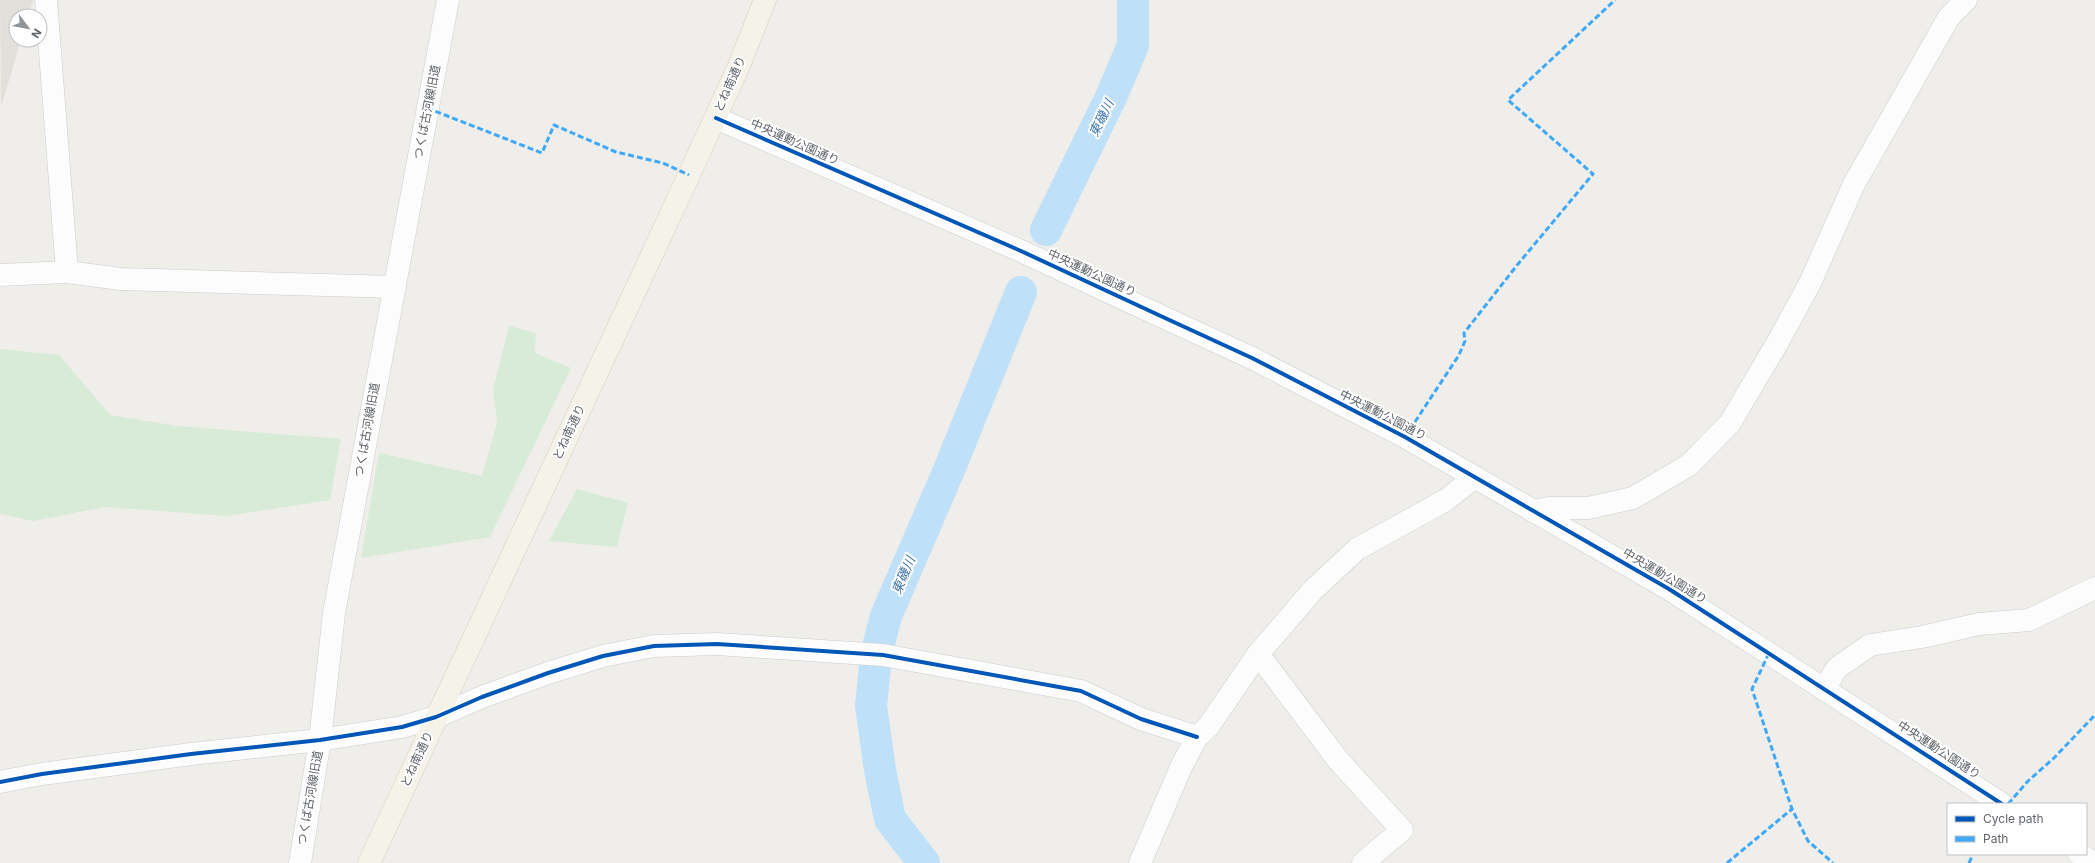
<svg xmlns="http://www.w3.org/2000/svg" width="2095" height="863" font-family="Inter,'Noto Sans JP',sans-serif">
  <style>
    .education { fill: #e2e0da }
    .green { fill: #d8ebd6 }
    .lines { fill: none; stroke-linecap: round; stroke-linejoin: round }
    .river { stroke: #bfe0f9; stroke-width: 32 }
    .minor-casing { stroke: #cbcccc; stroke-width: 23 }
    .major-casing { stroke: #d7ceb8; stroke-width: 23 }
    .minor { stroke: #fdfcfc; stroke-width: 22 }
    .major { stroke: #f4f2e9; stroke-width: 22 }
    .quiet { stroke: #3fa9f5; stroke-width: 3; stroke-dasharray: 6 3; stroke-linecap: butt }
    .cycleway-casing { stroke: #fff; stroke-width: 6 }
    .cycleway { stroke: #0057b8; stroke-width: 4 }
    .labels { text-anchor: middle; stroke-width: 4; stroke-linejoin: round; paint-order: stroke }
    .street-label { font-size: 12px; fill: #5f6368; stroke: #fff }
    .water-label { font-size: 13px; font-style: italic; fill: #4174aa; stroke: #fff }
  </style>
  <rect width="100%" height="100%" fill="#efeeea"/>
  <path class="education" d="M0,0h33l-5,16h-12v24h5l-20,67z"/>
  <g class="green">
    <path d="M509,326l27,7 -1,20 36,15 -81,169 -129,21 18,-105 103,23 15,-54 -4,-33z"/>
    <path d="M0,349l59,6 51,60 68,11 163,13 -11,61 -103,16 -121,-9 -73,14 -33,-7z"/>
    <path d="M577,489l51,14 -11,44 -68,-6z"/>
  </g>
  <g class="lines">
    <g class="river">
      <path d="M1046,230l66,-135 21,-50v-45"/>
      <path d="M924,863l-34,-44 -10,-49 -9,-64 5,-51 10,-39 63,-146 72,-178"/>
    </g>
    <g class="minor-casing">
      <g id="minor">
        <path d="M46,0l21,272"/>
        <path d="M716,118l305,133 144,67 87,40 153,79 264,152 333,215"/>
        <path d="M0,275l67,-3 54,7 274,8"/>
        <path d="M1533,511l16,-3h39l45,-10 56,-33 41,-42 49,-83 31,-57 44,-99 95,-167 17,-17"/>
        <path d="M1258,654l80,106 64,70 -39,33"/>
        <path d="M1824,689l13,-21 33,-23 52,-8 57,-13 50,-4 66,-32"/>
        <path d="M0,782l42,-8 149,-20 129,-14 82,-13 34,-10 46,-20 66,-24 55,-17 51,-10 63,-2 166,11 198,36 60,28 56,18"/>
        <path d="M2079,854l15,9"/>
        <path d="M300,863l20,-123 14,-127 114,-613"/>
        <path d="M1140,863l42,-98 15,-28 11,-10 50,-73 55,-64 44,-41 89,-49 29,-23"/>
      </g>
    </g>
    <g class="major-casing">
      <path id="major" d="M369,863l320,-688 49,-107 27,-68"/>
    </g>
    <use href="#minor" class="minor"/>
    <use href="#major" class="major"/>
    <g class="quiet">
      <path d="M427,108l115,45 12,-28 62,27 47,11 26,12"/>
      <path d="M1405,437l54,-82 6,-14 -1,-8 54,-69 75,-90 -85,-74 107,-100"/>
      <path d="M1769,653l-17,36 40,120 16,32 25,22"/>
      <path d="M2008,804l20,-23 26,-23 41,-43"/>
      <path d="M1727,863l65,-54"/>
      <path d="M1969,863l4,-9"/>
    </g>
    <g class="cycleway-casing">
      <g id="cycleway">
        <path d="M716,118l305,133 144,67 87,40 153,79 264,152 333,215"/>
        <path d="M0,782l42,-8 149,-20 129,-14 82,-13 34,-10 46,-20 66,-24 55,-17 51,-10 63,-2 166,11 198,36 60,28 56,18"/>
      </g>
    </g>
    <use href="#cycleway" class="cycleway"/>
  </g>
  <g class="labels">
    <g class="street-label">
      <text transform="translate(730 84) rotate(-66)" y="4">とね南通り</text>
      <text transform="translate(427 112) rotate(-79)" y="4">つくば古河線旧道</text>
      <text transform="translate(795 142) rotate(24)" y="4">中央運動公園通り</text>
      <text transform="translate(1092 273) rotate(25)" y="4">中央運動公園通り</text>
      <text transform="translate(1383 415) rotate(27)" y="4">中央運動公園通り</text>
      <text transform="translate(367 430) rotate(-80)" y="4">つくば古河線旧道</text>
      <text transform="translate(569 432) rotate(-65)" y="4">とね南通り</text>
      <text transform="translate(1665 576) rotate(31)" y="4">中央運動公園通り</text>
      <text transform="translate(1939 750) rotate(33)" y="4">中央運動公園通り</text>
      <text transform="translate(417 759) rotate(-65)" y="4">とね南通り</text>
      <text transform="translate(310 798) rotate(-80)" y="4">つくば古河線旧道</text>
    </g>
    <g class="water-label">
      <text transform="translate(1101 118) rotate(-64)" y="5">東磯川</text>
      <text transform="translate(903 575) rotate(-67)" y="5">東磯川</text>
    </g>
  </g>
  <rect x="1947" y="803" width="140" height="52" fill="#ffffff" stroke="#bfc1c3"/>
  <rect x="1955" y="816" width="20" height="6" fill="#0057b8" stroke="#bfc1c3"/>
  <text x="1983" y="823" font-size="12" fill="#5f6368">Cycle path</text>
  <rect x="1955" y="836" width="20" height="6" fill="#3fa9f5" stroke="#bfc1c3"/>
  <text x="1983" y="843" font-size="12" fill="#5f6368">Path</text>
  <g transform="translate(28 28) rotate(122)"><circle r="19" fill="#ffffff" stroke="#bfc1c3"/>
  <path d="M0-3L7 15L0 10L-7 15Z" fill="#919496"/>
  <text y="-6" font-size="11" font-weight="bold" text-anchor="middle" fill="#5f6368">N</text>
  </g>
</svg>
